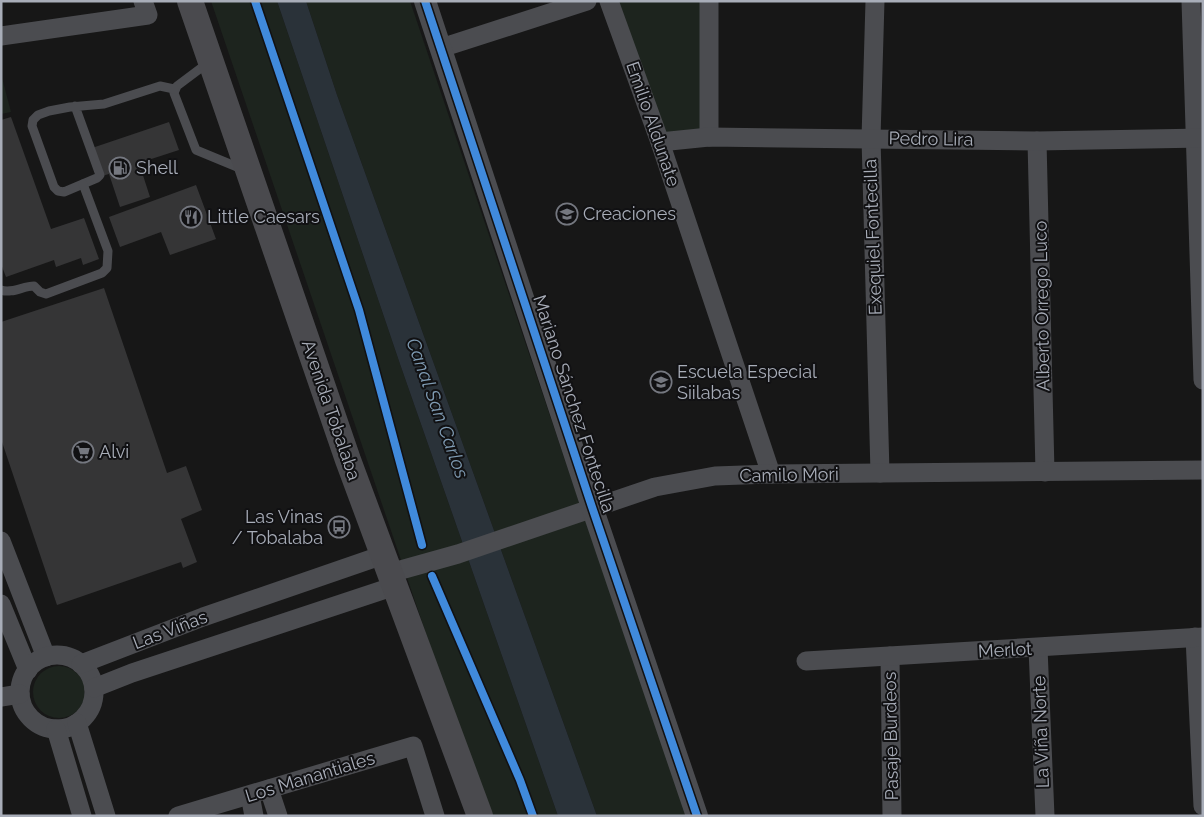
<svg xmlns="http://www.w3.org/2000/svg" width="1204" height="817" font-family="Raleway,sans-serif">
  <style>
    .green { fill: #1d241e }
    .water { fill: #2a3239 }
    .building { fill: #353536 }
    .lines { fill: none; stroke-linecap: round; stroke-linejoin: round }
    .service { stroke: #4b4c50; stroke-width: 9 }
    .minor { stroke: #4b4c50; stroke-width: 19 }
    .tertiary { stroke: #4b4c50; stroke-width: 22 }
    .secondary { stroke: #4a4a4e; stroke-width: 26 }
    .cycleway-casing { stroke: #111113; stroke-width: 11 }
    .cycleway { stroke: #408adc; stroke-width: 8 }
    .labels { text-anchor: middle; stroke-width: 4; stroke-linejoin: round; paint-order: stroke }
    .street-label { font-size: 18px; fill: #a8adb8; stroke: #111113 }
    .poi-label { font-size: 18px; fill: #a8adb8; stroke: #111113; text-anchor: start }
    .water-label { font-size: 19px; font-style: italic; fill: #7f9bb3; stroke: #111113 }
  </style>
  <rect width="100%" height="100%" fill="#171717"/>
  <g class="green">
    <path d="M211,1h66l123,363 158,452h-70z"/>
    <path d="M306,1h104l168,498 110,317h-91l-260,-721z"/>
    <path d="M609,1h100v136l-49,5z"/>
    <path d="M1,74l10,38 -10,2z"/>
    <circle cx="59" cy="692" r="26"/>
  </g>
  <path class="water" d="M277,1h29l31,94 260,721h-39l-158,-452z"/>
  <g class="building">
    <path d="M11,117l40,112 33,-11 15,41 -16,6 -2,-7 -25,9 -2,-7 -48,17 -5,-13v-144z"/>
    <path d="M169,122l10,28 -40,13 11,34 -30,10 -11,-33 -7,2 -10,-28z"/>
    <path d="M196,185l20,54 -46,16 -9,-23 -41,15 -11,-30z"/>
    <path d="M104,288l63,185 19,-7 16,44 -21,9 16,43 -14,6 -2,-6 -124,43 -56,-166v-117z"/>
  </g>
  <g class="lines">
    <g class="service">
      <path d="M209,62l-32,24 -3,7 22,57 46,19"/>
      <path d="M75,106l25,69 -3,3 -33,14 -6,-1 -4,-4 -22,-61 1,-6 5,-5 11,-4 21,-4 34,-3 56,-18 14,3"/>
      <path d="M1,290c11,4 22,-4 33,-4l6,6 6,2 56,-21 5,-5 1,-17 -25,-67"/>
    </g>
    <g class="minor">
      <path d="M609,1l51,141 111,332"/>
      <path d="M709,1v136"/>
      <path d="M875,1l-4,137 9,335"/>
      <path d="M1191,1l12,379"/>
      <path d="M1,36l147,-21 -5,-14"/>
      <path d="M441,48l146,-47"/>
      <path d="M1037,141l8,331"/>
      <path d="M660,142l49,-5 328,4 166,-3"/>
      <path d="M1,541l45,116"/>
      <path d="M390,573l68,-19 197,-67 60,-11 56,-2 432,-4"/>
      <path d="M1,604l27,66"/>
      <path d="M1195,637l8,169"/>
      <path d="M1038,648l7,168"/>
      <circle cx="57" cy="692" r="37"/>
      <path d="M890,656l2,160"/>
      <path d="M806,661l397,-24"/>
      <path d="M81,664l122,-47 180,-62"/>
      <path d="M94,688l38,-15 263,-87"/>
      <path d="M1,697l19,-3"/>
      <path d="M77,723l29,93"/>
      <path d="M56,729l26,87"/>
      <path d="M269,789l9,27"/>
      <path d="M250,795l4,21"/>
      <path d="M178,816l235,-70 22,70"/>
    </g>
    <path class="tertiary" d="M425,1l167,506 105,309"/>
    <path class="secondary" d="M190,1l158,459 132,356"/>
    <g class="cycleway-casing">
      <g id="cycleway">
        <path d="M255,1l104,309 63,235"/>
        <path d="M425,1l167,506 105,309"/>
        <path d="M432,576l88,204 13,36"/>
      </g>
    </g>
    <use href="#cycleway" class="cycleway"/>
  </g>
  <defs>
    <g id="fuel-ring" transform="scale(1.125)"><circle r="9.5" fill="#111113" stroke="#757880" stroke-width="1.5"/><path d="M-5.5-6h7V0h2V4h1.3V-2.5L3-4.5l.8-.8L6-3V5H2.5V1h-1V6h-7ZM-4.2-4.7v3.2H.2V-4.7Z" fill="#757880"/></g>
    <g id="school-ring" transform="scale(1.125)"><circle r="9.5" fill="#111113" stroke="#757880" stroke-width="1.5"/><path d="M0-5L7-2L0 1L-7-2ZM-4 1L0 2.5L4 1V4Q0 6-4 4Z" fill="#757880"/></g>
    <g id="restaurant-ring" transform="scale(1.125)"><circle r="9.5" fill="#111113" stroke="#757880" stroke-width="1.5"/><path d="M-5-6h1v4h1v-4h1v4h1v-4h1v5L-1.5 .5V6h-2V.5L-5-1ZM5-6V6H3V1.5H1.5Q1.5-4 5-6Z" fill="#757880"/></g>
    <g id="supermarket-ring" transform="scale(1.125)"><circle r="9.5" fill="#111113" stroke="#757880" stroke-width="1.5"/><path d="M-6-5.5h2.5l.6 2H6L4.5 2H-2.5L-4.4-4H-6ZM-1.5 3.2a1.3 1.3 0 1 0 .1 0ZM3 3.2a1.3 1.3 0 1 0 .1 0Z" fill="#757880"/></g>
    <g id="bus-ring" transform="scale(1.125)"><circle r="9.5" fill="#111113" stroke="#757880" stroke-width="1.5"/><path d="M-5-6H5V4H4V6H2V4H-2V6H-4V4H-5ZM-3.5-4V0h7V-4ZM-3.5 1.2v1.5H-2V1.2ZM2 1.2v1.5H3.5V1.2Z" fill="#757880"/></g>
  </defs>
  <g fill-rule="evenodd">
    <use href="#fuel-ring" x="120" y="168"/>
    <use href="#school-ring" x="567" y="214"/>
    <use href="#restaurant-ring" x="191" y="217"/>
    <use href="#school-ring" x="661" y="382"/>
    <use href="#supermarket-ring" x="83" y="452"/>
    <use href="#bus-ring" x="339" y="527"/>
  </g>
  <g class="labels">
    <g class="street-label">
      <text transform="translate(653 124) rotate(71)" y="6">Emilio Aldunate</text>
      <text transform="translate(931 139) rotate(1)" y="6">Pedro Lira</text>
      <text transform="translate(873 237) rotate(-92)" y="6">Exequiel Fontecilla</text>
      <text transform="translate(1042 306) rotate(-91)" y="6">Alberto Orrego Luco</text>
      <text transform="translate(574 404) rotate(72)" y="6">Mariano Sánchez Fontecilla</text>
      <text transform="translate(331 410) rotate(71)" y="6">Avenida Tobalaba</text>
      <text transform="translate(789 475) rotate(-1)" y="6">Camilo Mori</text>
      <text transform="translate(170 630) rotate(-21)" y="6">Las Viñas</text>
      <text transform="translate(1005 650) rotate(-3)" y="6">Merlot</text>
      <text transform="translate(1041 732) rotate(-92)" y="6">La Viña Norte</text>
      <text transform="translate(891 736) rotate(-91)" y="6">Pasaje Burdeos</text>
      <text transform="translate(310 777) rotate(-17)" y="6">Los Manantiales</text>
    </g>
    <g class="poi-label">
      <text x="136" y="174">Shell</text>
      <text x="583" y="220">Creaciones</text>
      <text x="207" y="223">Little Caesars</text>
      <text x="677" y="378">Escuela Especial<tspan x="677" dy="21">Siilabas</tspan></text>
      <text x="99" y="458">Alvi</text>
      <text x="323" y="523" text-anchor="end">Las Vinas<tspan x="323" dy="21">/ Tobalaba</tspan></text>
    </g>
    <g class="water-label">
      <text transform="translate(438 408) rotate(70)" y="7">Canal San Carlos</text>
    </g>
  </g>
  <rect width="1204" height="817" fill="none" stroke="#a8adb8" stroke-width="5"/>
</svg>
